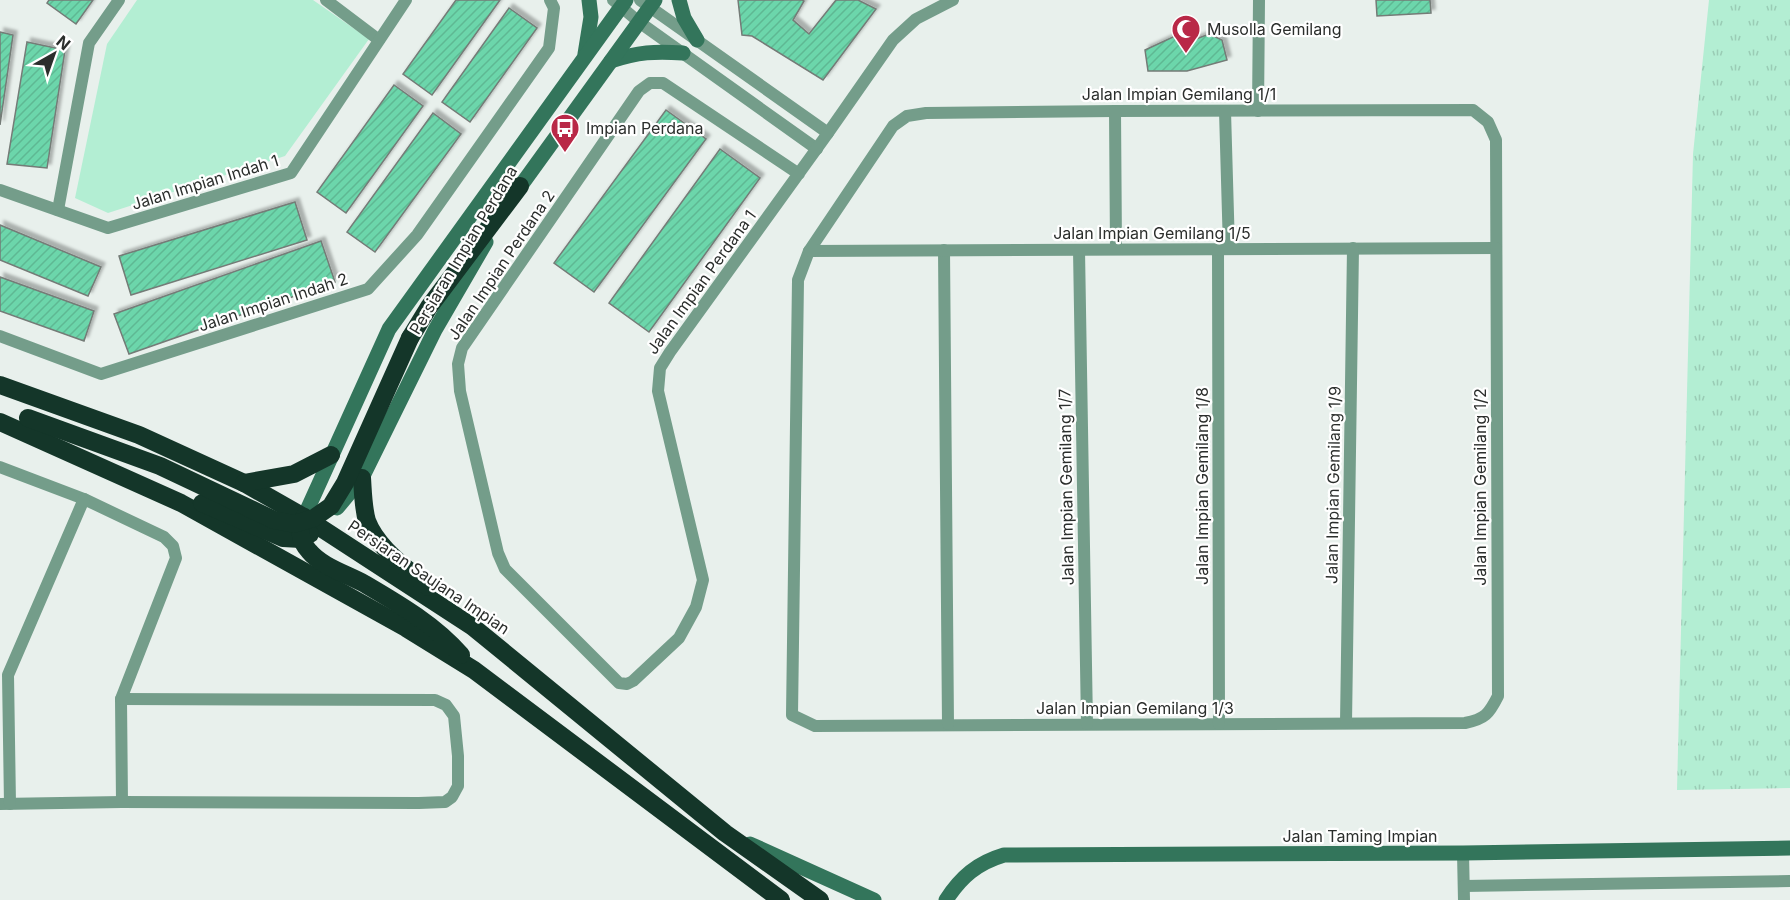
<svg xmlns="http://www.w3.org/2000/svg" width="1790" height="900" font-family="Inter,sans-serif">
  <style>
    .grass { fill: url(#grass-tufts) }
    .park { fill: #b3eed3 }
    .building { fill: url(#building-hatch); stroke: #747b77; stroke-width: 1.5; filter: url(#shadow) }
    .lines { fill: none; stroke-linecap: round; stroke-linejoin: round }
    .street { stroke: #749d8a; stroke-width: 12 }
    .secondary { stroke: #33755b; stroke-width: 15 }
    .highway { stroke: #143629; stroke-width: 18 }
    .highway-bridge { stroke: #143629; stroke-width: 18 }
    .labels { text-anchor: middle; stroke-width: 4.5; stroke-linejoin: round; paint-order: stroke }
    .poi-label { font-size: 16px; fill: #2b2e2c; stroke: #fff; text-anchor: start }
    .street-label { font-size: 16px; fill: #2b2e2c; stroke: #fff }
  </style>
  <defs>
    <pattern id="grass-tufts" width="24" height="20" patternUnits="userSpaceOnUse" patternTransform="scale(1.5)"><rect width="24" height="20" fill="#b3eed3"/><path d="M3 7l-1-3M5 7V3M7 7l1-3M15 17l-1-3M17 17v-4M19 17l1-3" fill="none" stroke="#9accb5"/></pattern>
    <pattern id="building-hatch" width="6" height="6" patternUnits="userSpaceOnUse" patternTransform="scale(1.5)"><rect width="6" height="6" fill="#6cd6ab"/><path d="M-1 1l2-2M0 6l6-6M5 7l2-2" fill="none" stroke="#5eb893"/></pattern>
    <filter id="shadow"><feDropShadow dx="4" dy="-4" stdDeviation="1.5" flood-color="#0004"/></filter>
  </defs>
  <rect width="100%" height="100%" fill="#e8f0ec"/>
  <path class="grass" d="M1709,0h81v788l-113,2 16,-636z"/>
  <path class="park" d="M137,0h176l56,39 -84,117 -177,57 -33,-15 32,-154z"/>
  <g class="building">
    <path d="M49,0h44l-17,24 -29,-21z"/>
    <path d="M456,0h44l-68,95 -29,-21z"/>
    <path d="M738,0h64l2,1 -11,19 16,14 27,-34h22l18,9 -53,71 -71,-44 -10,-1z"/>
    <path d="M1376,0h54l1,13 -54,3z"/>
    <path d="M509,8l28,20 -67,94 -28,-20z"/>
    <path d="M1188,30l3,11 18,-7 13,6 5,20 -40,11h-39l-3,-21z"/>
    <path d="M0,32l13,3 -13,90z"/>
    <path d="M27,42l38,8 -18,118 -40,-4z"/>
    <path d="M394,85l29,21 -77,107 -29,-21z"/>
    <path d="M666,110l40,29 -112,153 -40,-29z"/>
    <path d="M433,113l28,21 -86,118 -28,-20z"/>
    <path d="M720,149l40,29 -111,154 -40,-29z"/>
    <path d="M295,202l12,38 -176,55 -12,-39z"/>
    <path d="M0,225l101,42 -13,29 -88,-36z"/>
    <path d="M321,241l14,41 -206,72 -15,-40z"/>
    <path d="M0,277l94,34 -10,30 -84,-30z"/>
  </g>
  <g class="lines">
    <g class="street">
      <path d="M326,0l53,40"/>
      <path d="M613,0l26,22 178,127"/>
      <path d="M640,0l188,133"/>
      <path d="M1473,110l15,12 8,18 2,556c-9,18 -13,23 -33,27l-650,3 -23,-11 6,-435 11,-29 84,-125 14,-10 19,-3 189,-2z"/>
      <path d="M1115,111l1,138"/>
      <path d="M1225,111l4,138"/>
      <path d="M1258,111l1,-111"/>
      <path d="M799,174l-136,-91h-13l-11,8 -177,257 -4,16 2,27 38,162 7,16 114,114 8,1 6,-3 46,-43 17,-31 7,-27 -45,-189 2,-23 10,-16 158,-219 65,-93 23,-21 37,-19"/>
      <path d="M0,190l108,38 183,-55 115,-173"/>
      <path d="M58,210l31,-167 30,-43"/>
      <path d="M1218,249l1,475"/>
      <path d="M944,250l4,474"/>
      <path d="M1079,250l8,474"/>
      <path d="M809,251l687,-3"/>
      <path d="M0,336l101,38 267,-85 49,-54 132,-187 5,-40 -4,-8"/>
      <path d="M0,467l84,32 80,38 9,9 3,12 -55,141 1,103"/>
      <path d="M1346,723l7,-475"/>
      <path d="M0,804l122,-2 297,1 26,-1 7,-5 6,-11v-30l-4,-40 -8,-11 -11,-5 -314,-1"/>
      <path d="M10,804l-2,-129 76,-176"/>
      <path d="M1463,853l1,47"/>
      <path d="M1464,886l326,-5"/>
    </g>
    <g class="secondary">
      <path d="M679,0l5,18 13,22"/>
      <path d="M585,54l6,-37 -2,-17"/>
      <path d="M611,61c27,-9 44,-10 72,-8"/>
      <path d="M514,195l141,-195"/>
      <path d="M337,508l25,-30 73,-148 51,-88"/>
      <path d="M304,517l85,-188 237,-329"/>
      <path d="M750,844l124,56"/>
      <path d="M946,900c15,-23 31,-37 58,-45l459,-2 327,-5"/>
    </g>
    <g class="highway">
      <path d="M410,338l19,-31 91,-121"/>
      <path d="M0,385l139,50 105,48 60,34 169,110 252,206 95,67"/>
      <path d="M0,422l181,81 225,125 68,42 307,230"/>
      <path d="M362,478c1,14 1,29 5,43 10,27 40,47 61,66"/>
      <path d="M244,483l50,-9 37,-19"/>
      <path d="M202,503l81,35 18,1 9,-5"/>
      <path d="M304,517c-5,13 -5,23 5,34 13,16 38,23 56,33 34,20 70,41 96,71"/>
    </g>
    <path class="highway-bridge" d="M28,418l132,48 114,54 20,4 20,-6 17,-12 14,-23 65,-145"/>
  </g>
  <defs>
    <g id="mosque-pin" transform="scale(1.5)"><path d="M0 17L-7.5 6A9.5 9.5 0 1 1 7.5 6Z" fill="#b92847" stroke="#fff"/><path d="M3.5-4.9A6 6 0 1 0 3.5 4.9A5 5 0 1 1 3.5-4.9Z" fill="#fff"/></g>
    <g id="bus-pin" transform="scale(1.5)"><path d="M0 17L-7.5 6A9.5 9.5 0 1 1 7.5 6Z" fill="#b92847" stroke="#fff"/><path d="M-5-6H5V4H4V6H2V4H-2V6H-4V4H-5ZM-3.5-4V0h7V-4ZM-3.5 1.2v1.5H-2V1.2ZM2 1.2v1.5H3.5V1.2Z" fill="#fff"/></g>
  </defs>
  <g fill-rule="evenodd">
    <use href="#mosque-pin" x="1186" y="29"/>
    <use href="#bus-pin" x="565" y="128"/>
  </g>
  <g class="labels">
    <g class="poi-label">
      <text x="1207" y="35">Musolla Gemilang</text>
      <text x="586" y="134">Impian Perdana</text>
    </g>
    <g class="street-label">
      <text x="1179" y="100">Jalan Impian Gemilang 1/1</text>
      <text transform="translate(205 182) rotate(-17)" y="6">Jalan Impian Indah 1</text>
      <text x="1152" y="239">Jalan Impian Gemilang 1/5</text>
      <text transform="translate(463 250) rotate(-59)" y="6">Persiaran Impian Perdana</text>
      <text transform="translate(501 265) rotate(-56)" y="6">Jalan Impian Perdana 2</text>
      <text transform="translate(701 282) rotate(-54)" y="6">Jalan Impian Perdana 1</text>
      <text transform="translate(273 302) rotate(-18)" y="6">Jalan Impian Indah 2</text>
      <text transform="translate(1333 485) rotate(-89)" y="6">Jalan Impian Gemilang 1/9</text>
      <text transform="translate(1202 486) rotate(-90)" y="6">Jalan Impian Gemilang 1/8</text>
      <text transform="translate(1066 487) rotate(-91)" y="6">Jalan Impian Gemilang 1/7</text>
      <text transform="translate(1480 487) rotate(-90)" y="6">Jalan Impian Gemilang 1/2</text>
      <text transform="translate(429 577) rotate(34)" y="6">Persiaran Saujana Impian</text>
      <text x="1135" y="714">Jalan Impian Gemilang 1/3</text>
      <text x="1360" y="842">Jalan Taming Impian</text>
    </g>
  </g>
  <g transform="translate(54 54) rotate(40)" stroke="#ffffff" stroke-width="4.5" paint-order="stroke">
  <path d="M0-4.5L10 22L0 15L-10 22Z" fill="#2b2e2c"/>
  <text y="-9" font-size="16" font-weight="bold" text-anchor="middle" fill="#2b2e2c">N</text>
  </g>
</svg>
